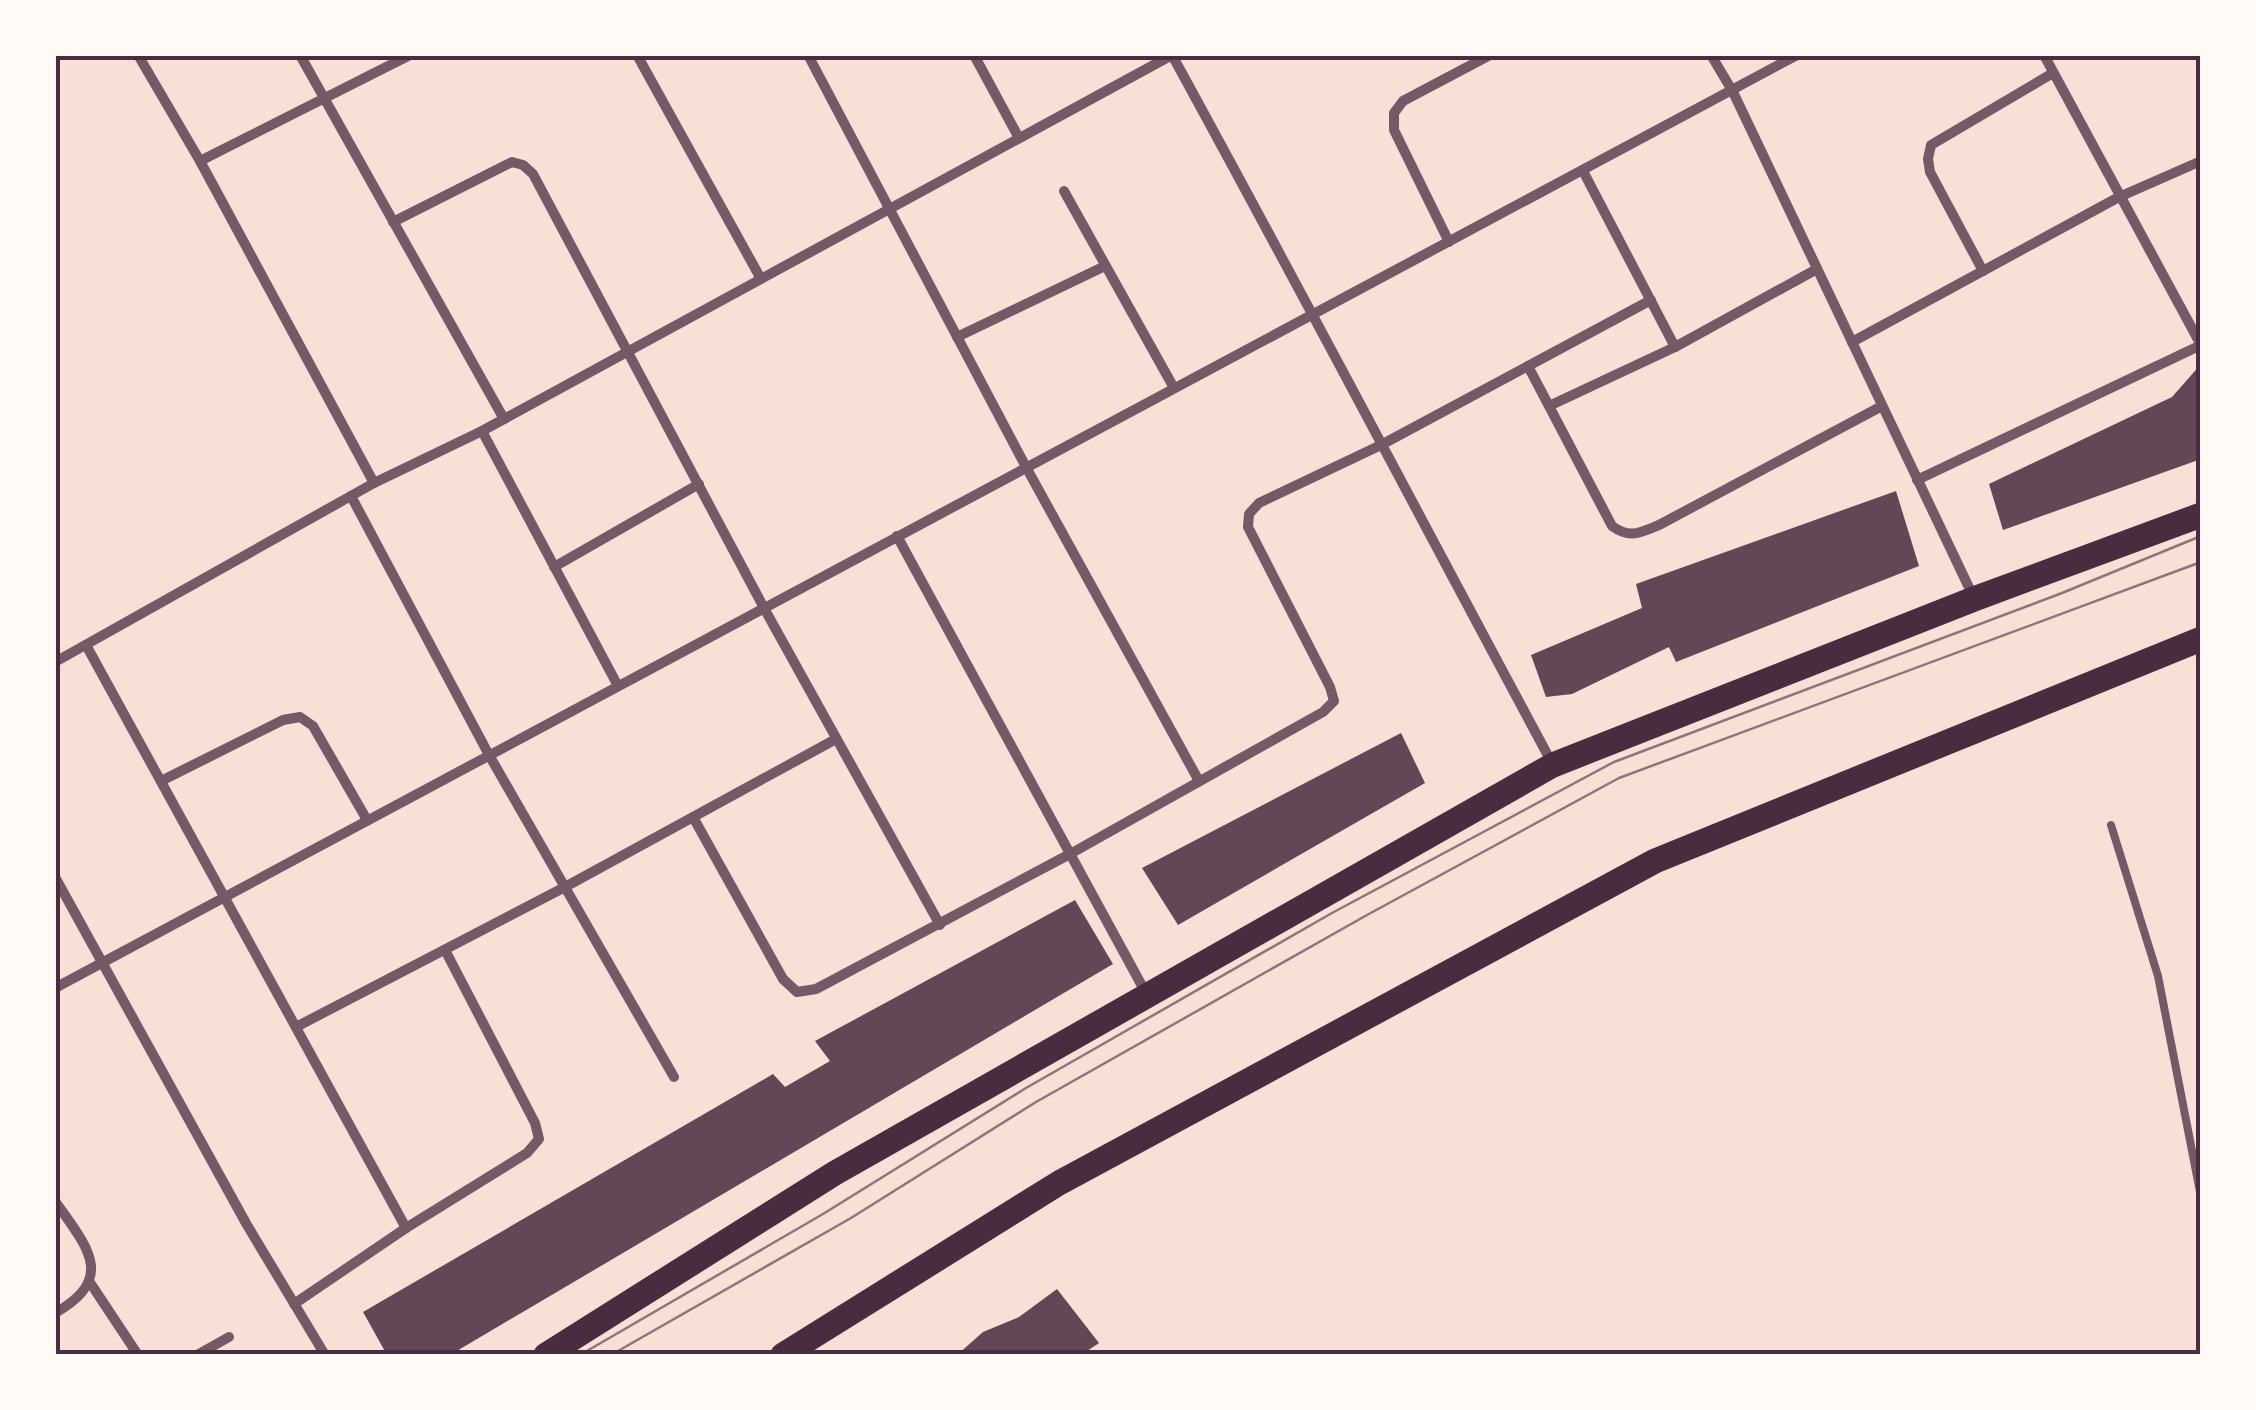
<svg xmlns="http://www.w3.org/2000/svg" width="2256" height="1410" font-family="'Times New Roman',serif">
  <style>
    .building { fill: #644757 }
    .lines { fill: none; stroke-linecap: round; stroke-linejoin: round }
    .service { stroke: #755966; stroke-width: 8 }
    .minor { stroke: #755966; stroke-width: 10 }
    .primary { stroke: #4a2c40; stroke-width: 25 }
    .tram { stroke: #8f747c; stroke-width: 2.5 }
    .neatline { fill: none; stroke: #4a2c40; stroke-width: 4 }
  </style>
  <rect width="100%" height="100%" fill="#f7e1d7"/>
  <g class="building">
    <path d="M2201,364v95l-198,71 -14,-46 183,-87z"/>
    <path d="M1896,491l23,75 -243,96 -7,-15 -97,47 -26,3 -15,-42 111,-47 -6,-24z"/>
    <path d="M1401,733l24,50 -247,142 -36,-57z"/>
    <path d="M1075,900l38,64 -663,391h-63l-24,-43 410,-238 12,13 45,-26 -15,-20z"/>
    <path d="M1057,1289l42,54 -18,12h-124l26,-23 36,-15z"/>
  </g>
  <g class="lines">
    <path class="service" d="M2111,825l47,151 43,221"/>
    <g class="minor">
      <path d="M138,55l62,106 210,-106"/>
      <path d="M300,55l204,364"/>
      <path d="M637,55l124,224"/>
      <path d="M808,55l218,412 173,314"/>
      <path d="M974,55l45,83"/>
      <path d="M1172,55c129,235 253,472 380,708"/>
      <path d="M1711,55l22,37 241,506"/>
      <path d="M2044,55l157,290"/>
      <path d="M200,161l174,322"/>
      <path d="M1583,171l92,176"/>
      <path d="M1064,191l110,197"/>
      <path d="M393,222l119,-60 11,3 10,9 231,434 176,317"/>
      <path d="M1449,242l-55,-112v-17l9,-12 87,-46"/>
      <path d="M1983,271l-53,-99 -2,-13 3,-14 122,-72"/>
      <path d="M957,337l148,-71"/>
      <path d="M1852,342l267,-145 82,-36"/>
      <path d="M1528,366l84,160c18,13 27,7 47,-1l223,-119"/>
      <path d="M1549,406l126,-59 142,-78"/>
      <path d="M482,431l136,255"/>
      <path d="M1917,480l282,-134"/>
      <path d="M351,496l138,259 185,322"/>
      <path d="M897,536l250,459"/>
      <path d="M554,567l145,-83"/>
      <path d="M86,645l320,583"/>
      <path d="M55,662l319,-179 108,-52 690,-376"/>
      <path d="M161,781l122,-61 17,-3 13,9 54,94"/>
      <path d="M693,817l90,162 14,13 19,-3 254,-135 253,-142 11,-11 -4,-14 -82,-160 1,-13 10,-11 122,-58 270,-145"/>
      <path d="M55,877l192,348 78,130"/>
      <path d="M55,988l1742,-933"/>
      <path d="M296,1027l269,-140 271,-148"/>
      <path d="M55,1201c32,46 62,77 0,112"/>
      <path d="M91,1284l47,71"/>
      <path d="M294,1304l112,-76 121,-75 12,-14 -4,-16 -90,-173"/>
      <path d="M197,1355l32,-18"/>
    </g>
    <g class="primary">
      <path d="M546,1355l289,-182 718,-408 421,-166 227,-84"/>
      <path d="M783,1355l276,-172 596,-322 546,-222"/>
    </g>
    <g class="tram">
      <path d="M580,1355l243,-141 203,-126 306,-175 282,-151 448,-169 139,-57"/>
      <path d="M611,1355l240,-137 185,-116 331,-187 252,-137 582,-216"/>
    </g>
  </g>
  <rect width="2256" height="1410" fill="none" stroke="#fffaf5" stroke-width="115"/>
  <rect x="58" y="58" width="2140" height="1294" class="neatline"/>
</svg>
